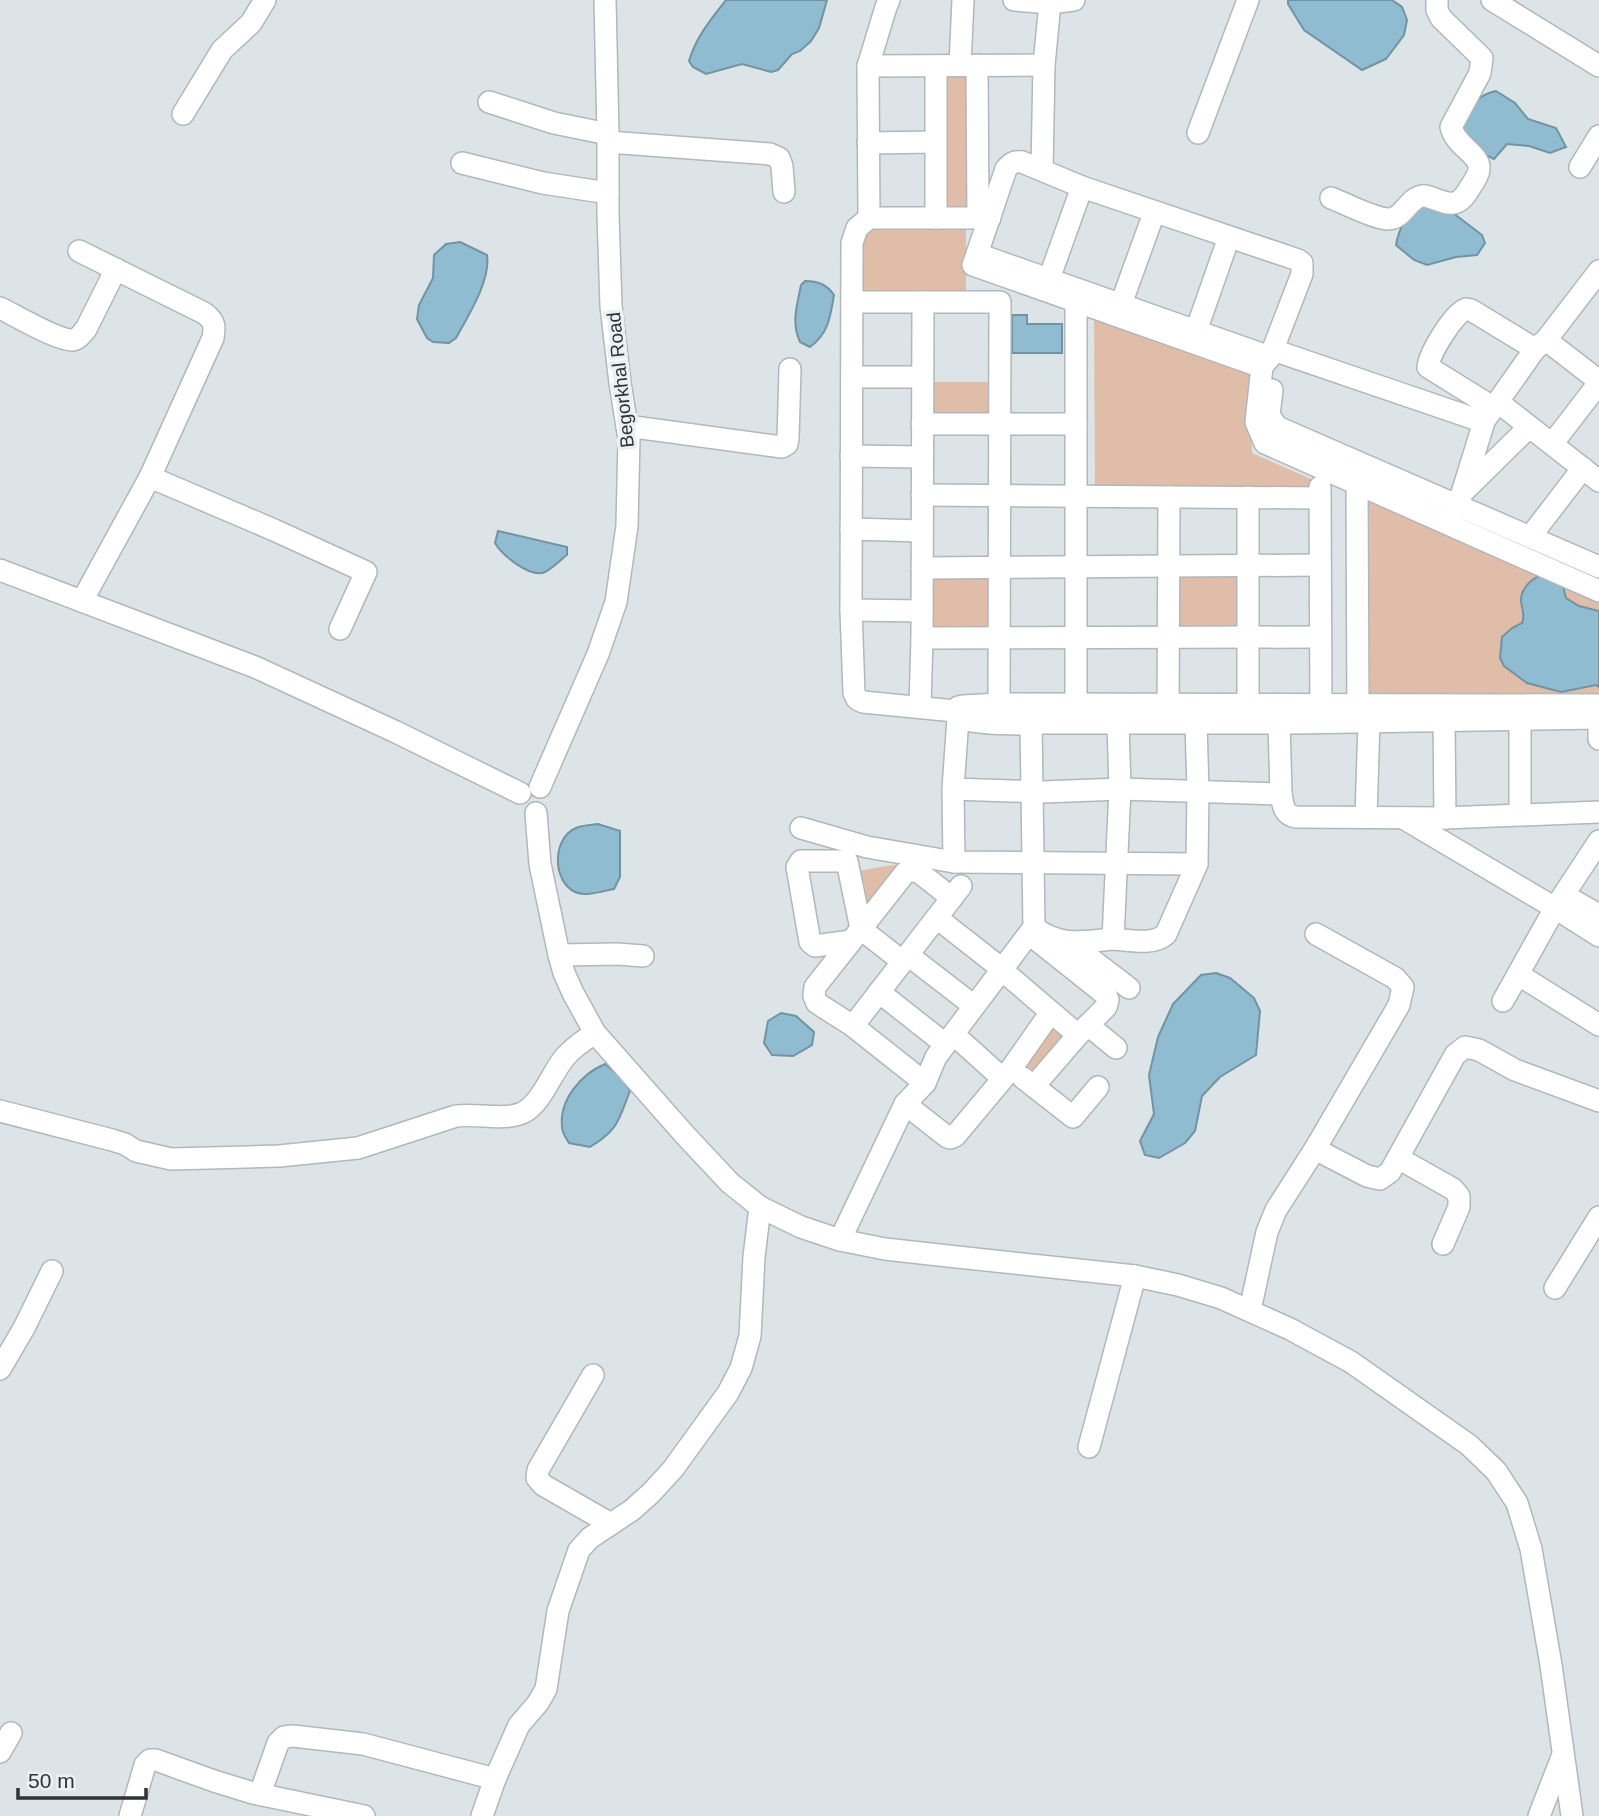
<svg xmlns="http://www.w3.org/2000/svg" width="1599" height="1816" font-family="Arial,sans-serif">
  <style>
    .green { fill: #e0bda8 }
    .water { fill: #8fbcd1; stroke: #7293a2; stroke-width: 2 }
    .lines { fill: none; stroke-linecap: round; stroke-linejoin: round }
    .minor-casing { stroke: #b1b7ba; stroke-width: 24 }
    .minor { stroke: #fff; stroke-width: 21 }
    .labels { text-anchor: middle; stroke-width: 7; stroke-linejoin: round; paint-order: stroke }
    .street-label { font-size: 19px; fill: #303233; stroke: #eaf1f4 }
  </style>
  <rect width="100%" height="100%" fill="#dde4e7"/>
  <g class="green">
    <path d="M939,69h35v145l-35,1z"/>
    <rect x="860" y="229" width="106" height="67"/>
    <path d="M1094,313l158,59v81l59,26v10l-216,1z"/>
    <path d="M925,382h71v39l-71,1z"/>
    <path d="M1365,493l234,105v101l-234,-1z"/>
    <rect x="1173" y="569" width="71" height="64"/>
    <rect x="925" y="571" width="71" height="65"/>
    <path d="M899,864l-40,55 -7,-47z"/>
    <path d="M1051,1009l25,20 -43,54 -25,-20z"/>
  </g>
  <g class="water">
    <path d="M726,0h101l-8,28 -8,13 -11,10 -8,3 -14,16 -7,2 -29,-8 -36,10 -13,-7 -4,-6c7,-24 22,-42 37,-61z"/>
    <path d="M1288,0h104l10,7 5,13 -3,15 -18,24 -24,11 -58,-40 -16,-26z"/>
    <path d="M1496,91l19,12 13,16 28,9 10,19 -16,6 -21,-7 -22,-2 -13,15c-14,-6 -32,-19 -34,-35 11,-16 16,-29 36,-33z"/>
    <path d="M1419,202l21,1 42,32 3,8 -8,12 -21,2 -29,8 -13,-5 -18,-15c3,-18 11,-29 23,-43z"/>
    <path d="M460,242l27,13c4,25 -19,61 -31,83l-7,5 -16,-1 -6,-4 -10,-19 2,-14 14,-27 1,-23 12,-11z"/>
    <path d="M805,281c14,0 22,4 29,14 -4,22 -5,38 -24,52l-10,-5c-9,-20 -3,-36 1,-57z"/>
    <path d="M1012,315h15v9h35v29h-50z"/>
    <path d="M498,531l69,16v8c-7,5 -14,13 -22,17 -14,7 -43,-17 -50,-29z"/>
    <path d="M1543,575l19,8 4,15 13,8 20,5v76l-3,-2 -35,7 -34,-9 -23,-17 -4,-8 2,-21 10,-9 10,-5c4,-10 -1,-14 -1,-23 0,-12 12,-23 22,-25z"/>
    <path d="M598,824l22,7v46l-6,12c-11,2 -29,8 -39,3 -23,-11 -23,-54 1,-64 6,-3 15,-3 22,-4z"/>
    <path d="M1216,973l14,5 24,20 6,13 -4,44 -36,22 -18,19 -7,35 -10,12 -26,15 -14,-3 -5,-14 14,-27 -5,-39 9,-38 15,-33 28,-29z"/>
    <path d="M781,1013l15,3 18,16 -2,13 -19,11 -21,-1 -8,-12 4,-22z"/>
    <path d="M605,1064l17,14 8,13c-12,30 -11,38 -40,56l-21,-4c-3,-5 -7,-10 -7,-16 -3,-27 19,-53 43,-63z"/>
  </g>
  <g class="lines">
    <g class="minor-casing">
      <g id="minor">
        <path d="M889,0l-3,7 -18,59 1,152h121"/>
        <path d="M1014,0l36,3 -6,62 -2,105"/>
        <path d="M1492,0l107,66"/>
        <path d="M1050,3l24,-3"/>
        <path d="M960,65l3,-65"/>
        <path d="M977,65l1,153"/>
        <path d="M868,66l176,-1"/>
        <path d="M936,66v152"/>
        <path d="M489,102l65,21 54,11"/>
        <path d="M183,114l39,-64 29,-27 14,-23"/>
        <path d="M1198,133l50,-133"/>
        <path d="M608,142l162,12 9,4 3,8 2,26"/>
        <path d="M868,143l68,-1"/>
        <path d="M462,163l81,20 65,10"/>
        <path d="M1580,167l19,-31"/>
        <path d="M1331,198c16,6 39,19 56,21 16,1 20,-20 35,-23 4,-1 6,1 10,2 21,8 27,9 39,-12 4,-6 9,-13 8,-20 -2,-13 -24,-21 -28,-39l29,-54 2,-15 -41,-40 -4,-8v-10"/>
        <path d="M869,218l-12,10 -5,15 -1,367 3,83 3,6 6,3 92,9"/>
        <path d="M79,251l125,62c11,8 11,13 9,25l-63,139 -68,124"/>
        <path d="M977,254l29,-85c5,-6 8,-8 16,-7l60,25 216,73 4,3v11l-32,83 -8,10 -6,55 9,21 334,148"/>
        <path d="M1049,279l33,-92"/>
        <path d="M1076,289v428"/>
        <path d="M852,302h148l-1,402"/>
        <path d="M1121,304l33,-91"/>
        <path d="M0,308c15,7 58,33 73,32 6,-1 9,-7 13,-11l30,-60"/>
        <path d="M1196,331l33,-94"/>
        <path d="M1546,340l53,41"/>
        <path d="M1273,350l211,72 -22,71 -11,24"/>
        <path d="M1262,367l-289,-102 4,-11 293,103"/>
        <path d="M852,377h70"/>
        <path d="M1272,390l-3,25 8,12 322,140"/>
        <path d="M1498,402l101,79"/>
        <path d="M1494,408l-66,-41c1,-13 25,-53 38,-58l5,1 64,39"/>
        <path d="M1487,417l48,-68 11,-9 53,-69"/>
        <path d="M922,424h154"/>
        <path d="M627,426l155,21 5,-3 1,-5 2,-70"/>
        <path d="M1552,444l47,-61"/>
        <path d="M851,456l71,1"/>
        <path d="M150,477l124,53 92,42 -26,57"/>
        <path d="M1357,484l1,233"/>
        <path d="M1320,487l1,230"/>
        <path d="M1463,492l66,-65"/>
        <path d="M922,495l398,3"/>
        <path d="M1248,497v220"/>
        <path d="M851,529l71,2"/>
        <path d="M1530,537l53,-69"/>
        <path d="M922,568l398,-3"/>
        <path d="M0,570l255,97 141,65 124,61"/>
        <path d="M851,610l71,1"/>
        <path d="M922,638l398,-1"/>
        <path d="M1599,705l-600,-1 -36,2 -5,1 -3,4 3,7c18,6 65,7 84,5h252l305,-5v21"/>
        <path d="M920,706l2,-68 1,-336"/>
        <path d="M958,718l-5,71 90,3 77,-3 161,5 -2,-71"/>
        <path d="M1168,718l1,-221"/>
        <path d="M1444,721l1,97"/>
        <path d="M540,787l58,-133 18,-52 11,-76 2,-87 -9,-56 -9,-77 -3,-91v-81l-3,-134"/>
        <path d="M953,789l1,73"/>
        <path d="M1281,794c2,10 2,21 15,23l149,1 154,-6"/>
        <path d="M536,813l4,51 19,91 5,18 9,20 22,40 90,102 45,48 30,24 41,20 39,13 45,9 63,7 187,20 43,9 43,13 69,31 61,33 118,83 27,26 21,32 14,46 20,116 21,151"/>
        <path d="M1520,815v-94"/>
        <path d="M1366,817l3,-96"/>
        <path d="M1403,818l152,90 44,28"/>
        <path d="M801,828l66,19 87,15 243,2"/>
        <path d="M1564,895l35,20"/>
        <path d="M937,918l65,51"/>
        <path d="M1034,927c24,20 50,15 79,12l7,-150 -2,-65"/>
        <path d="M1113,939c15,1 41,7 53,-5l31,-70 1,-73 -2,-68"/>
        <path d="M851,941l-36,5 -5,-4 -13,-75 4,-6h46l14,68 42,33"/>
        <path d="M1070,943l59,45"/>
        <path d="M559,955l58,-1 26,2"/>
        <path d="M908,955l66,51"/>
        <path d="M1519,975l80,50"/>
        <path d="M1010,977l68,58"/>
        <path d="M879,992l66,52"/>
        <path d="M1503,1001l52,-93 44,-67"/>
        <path d="M1088,1025l28,23"/>
        <path d="M853,1026l108,-140"/>
        <path d="M961,1041l41,37"/>
        <path d="M1023,1078l50,39 25,-30"/>
        <path d="M925,1083l-72,-57 -36,-23 -3,-7 1,-9 90,-114 5,-3 10,3 32,25"/>
        <path d="M1034,1086l44,-51 28,-28 2,-7 -2,-5 -69,-55"/>
        <path d="M905,1104l41,32 4,2 5,-2 56,-67 40,-57"/>
        <path d="M0,1111l112,29 13,4 11,7 35,8 108,-3 79,-8 98,-32c20,-3 48,5 66,-3 19,-8 30,-41 43,-56 9,-10 19,-17 30,-24"/>
        <path d="M1315,1149l52,27 13,3 10,-7 65,-117 10,-8 14,3 36,20 84,31"/>
        <path d="M1398,1158l55,31 6,7v11l-16,37"/>
        <path d="M840,1240l65,-136 20,-21 11,-26 98,-130 -3,-203 2,-14"/>
        <path d="M1555,1288l44,-71"/>
        <path d="M1250,1310l17,-78 9,-22 39,-61 84,-144 4,-18 -8,-9 -79,-44"/>
        <path d="M0,1369l24,-41 28,-57"/>
        <path d="M593,1375l-55,95 -1,8 6,7 68,39"/>
        <path d="M1089,1447l46,-171"/>
        <path d="M0,1752l11,-19"/>
        <path d="M260,1794l18,-51 6,-6 9,-1 70,8 132,35"/>
        <path d="M130,1816l15,-51 5,-5h6l58,21 39,12 111,23"/>
        <path d="M482,1816l13,-37 24,-54 19,-22 8,-14 12,-78 21,-61 11,-12 42,-28 19,-17 22,-24 55,-76 13,-25 9,-32 4,-79 6,-50"/>
        <path d="M1539,1816l23,-59"/>
      </g>
    </g>
    <use href="#minor" class="minor"/>
  </g>
  <g class="labels">
    <g class="street-label">
      <text transform="translate(620 380) rotate(-96)" y="7">Begorkhal Road</text>
    </g>
  </g>
  <path d="M18 1788v10h128v-10" fill="none" stroke="#303233" stroke-width="3.5"/>
  <text x="28" y="1788" font-size="21" fill="#303233" stroke="#eaf1f4" stroke-width="5" paint-order="stroke">50 m</text>
</svg>
